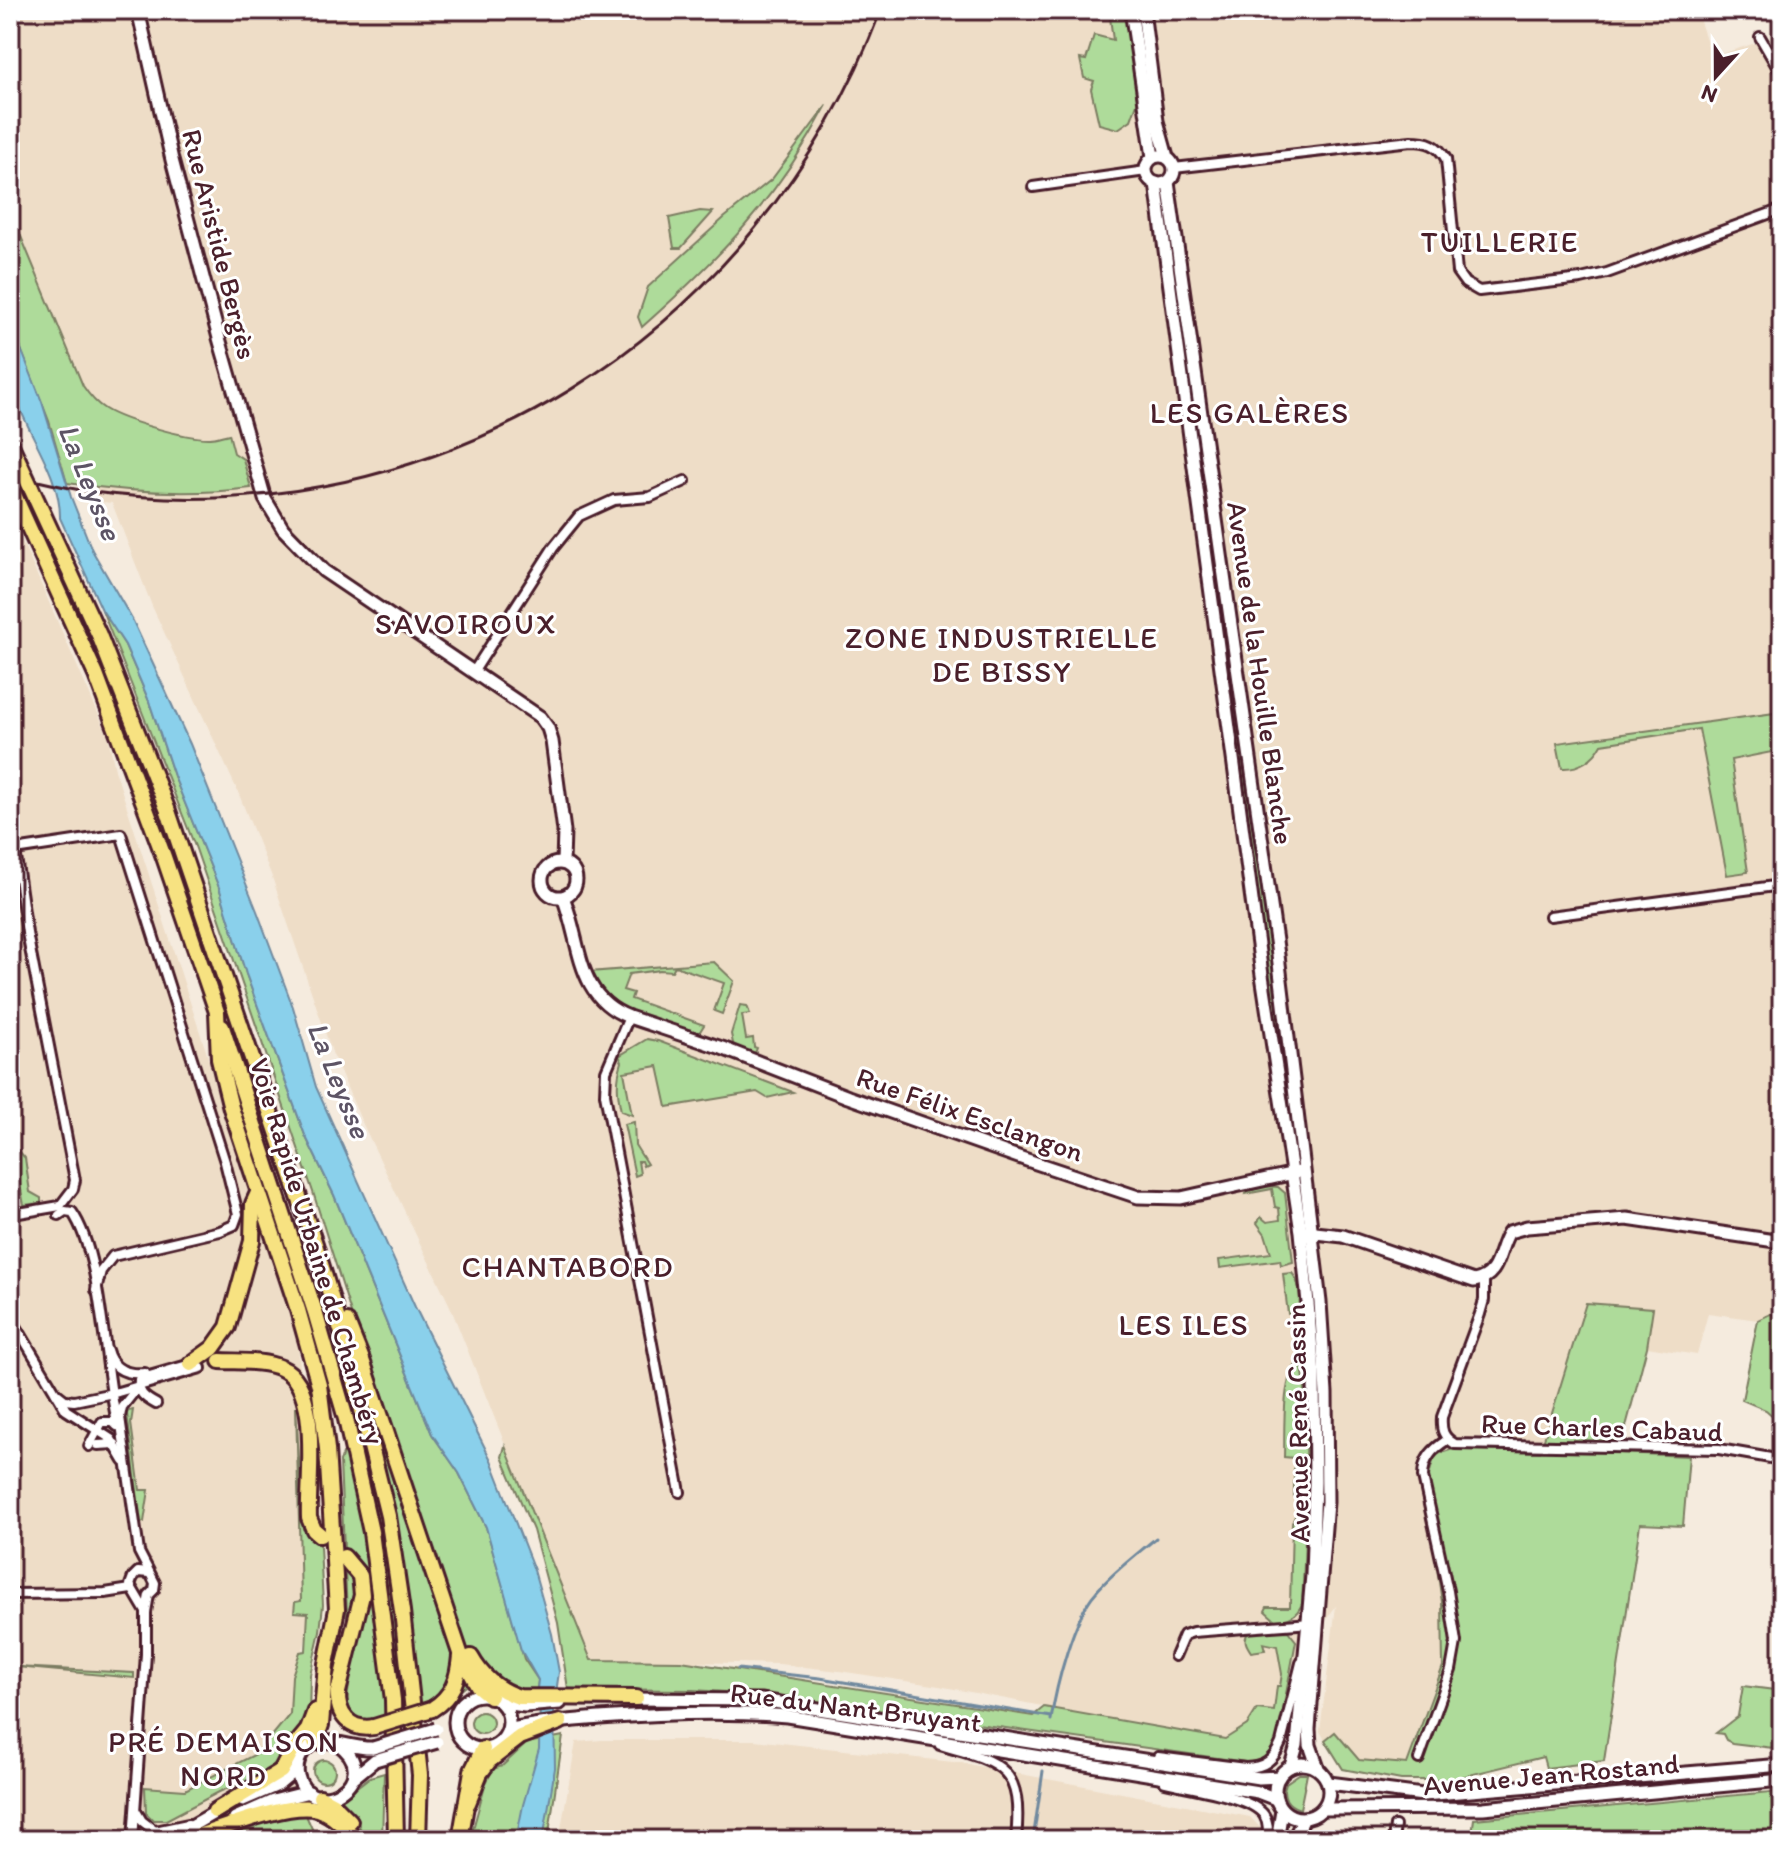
<svg xmlns="http://www.w3.org/2000/svg" width="1792" height="1850" font-family="Itim,sans-serif">
  <style>
    .built { fill: #eeddc7 }
    .green { fill: #aedb9a; stroke: #7c7d62; stroke-width: 2 }
    .water { fill: #8ad0eb; stroke: #70899e; stroke-width: 2 }
    .lines { fill: none; stroke-linecap: round; stroke-linejoin: round }
    .stream { stroke: #70899e; stroke-width: 3 }
    .street-casing { stroke: #4a1f2b; stroke-width: 14 }
    .secondary-casing { stroke: #4a1f2b; stroke-width: 17 }
    .highway-casing { stroke: #4a1f2b; stroke-width: 20 }
    .street { stroke: #fff; stroke-width: 8 }
    .secondary { stroke: #fff; stroke-width: 11 }
    .highway { stroke: #f7e281; stroke-width: 14 }
    .rail { stroke: #4a1f2b; stroke-width: 3 }
    .secondary-bridge-casing { stroke: #4a1f2b; stroke-width: 17; stroke-linecap: butt }
    .highway-bridge-casing { stroke: #4a1f2b; stroke-width: 20; stroke-linecap: butt }
    .secondary-bridge { stroke: #fff; stroke-width: 11 }
    .highway-bridge { stroke: #f7e281; stroke-width: 14 }
    .labels { text-anchor: middle; stroke-width: 6; stroke-linejoin: round; paint-order: stroke }
    .street-label { font-size: 28px; fill: #4a1f2b; stroke: #fff }
    .neighbourhood-label { font-size: 30px; letter-spacing: 2px; fill: #4a1f2b; stroke: #fff }
    .water-label { font-size: 30px; font-style: italic; fill: #5d5465; stroke: #fff }
  </style>
  <rect width="100%" height="100%" fill="#f5ebde"/>
  <filter id="ink" filterUnits="userSpaceOnUse"><feTurbulence type="fractalNoise" baseFrequency=".0125" numOctaves="2"/><feDisplacementMap in="SourceGraphic" scale="16" xChannelSelector="R" yChannelSelector="G"/><feConvolveMatrix kernelMatrix="1 2 1 2 8 2 1 2 1" color-interpolation-filters="sRGB"/></filter>
  <g filter="url(#ink)">
    <g class="built">
      <path d="M10,10h1686l16,47 50,-16 20,30v1171l-12,72 -12,6 -50,-7 -11,42 -50,-8 6,-39 -67,-4 -46,148 -87,-3 -18,6 -6,20 5,73 8,54 1,64 -37,99 -47,-5 -23,-28 -11,8 -5,-9 16,-125 -44,61 -18,58 -37,14 -20,1 -278,-54 -100,-15 -60,-7 -188,-4 -141,-354 -90,-188 -27,-63 -61,-178 -34,-85 -86,-186 -40,-103 -19,-2 -4,-14 17,1 -96,-256z"/>
      <path d="M10,514l98,222 7,34 182,562 21,248 -20,94 7,139 12,27h-307z"/>
      <path d="M602,1740h152l208,23 288,54 22,23h-713l17,-98z"/>
    </g>
    <g class="green">
      <path d="M1109,10h15l14,91 -7,19 -13,9 -19,-5 -8,-35 3,-8 -10,-3 -4,-19 6,1 8,-25 19,5z"/>
      <path d="M827,105c-49,93 -107,153 -185,222l-4,-10 10,-30 76,-69 48,-39z"/>
      <path d="M10,210l73,176c6,9 12,17 22,23 19,12 83,30 105,29 6,0 13,-3 19,-4l5,19 9,6 8,29c-61,8 -123,4 -184,-5l-18,-62 -39,-100z"/>
      <path d="M700,211l13,1 -32,36h-7l-5,-30z"/>
      <path d="M1185,365l5,12 42,302h-3l-3,-14z"/>
      <path d="M102,610l23,35 24,56 25,75 46,114 26,84 59,161 29,60 98,239 27,39 27,54 38,132 14,21 -1,9c-19,6 -35,-10 -51,-19l-27,22 -24,10 -45,17 -28,3c-19,-15 -15,-22 -12,-44l-10,-216 32,-82 -59,-188 -117,-343z"/>
      <path d="M1230,690l4,2 9,38 52,393 -8,1z"/>
      <path d="M1782,712v38l-51,10 17,112 -21,3 -28,-146 -97,15c-8,15 -23,25 -40,24l-5,-25z"/>
      <path d="M714,962l20,19 -12,33 -8,-3 10,-28 -49,-17 -3,5 -12,-1 -31,4 -6,16 10,3 -2,6 73,26 -5,8 -4,1 -80,-28 -12,-9 -13,-25z"/>
      <path d="M740,1005l7,1 3,8 -8,1 4,24 7,-1 1,9 3,1 -2,5 -5,1 -16,-6 -3,-14z"/>
      <path d="M647,1039l11,2 135,51 -26,6 -10,-6 -90,15 -9,-41 -34,6 8,43 -11,-4c-4,-19 -5,-31 1,-49l-3,-6z"/>
      <path d="M634,1122l1,23 12,19 -4,2 -2,-5h-3l2,13 -5,2 -11,-52z"/>
      <path d="M19,1151l6,7 5,34 11,6v5l-17,2 -10,-51z"/>
      <path d="M1267,1186l11,1 7,6 8,69 -12,3 -1,-5 -60,8 -1,-8 52,-7 -6,-19 -8,-11 4,-6 6,5 13,-2 -1,-12 -4,-1 -3,-18 -26,5 1,-3z"/>
      <path d="M1292,1273c8,9 10,31 5,40l-9,1 -5,-40z"/>
      <path d="M1586,1303l67,5 -6,39 -28,106 70,3 -6,70 -43,-2 -36,237 -58,7 -3,-11 -94,23h-48l-58,-11 -18,-29 10,-8 24,28 48,4 36,-98 -1,-64 -8,-54 -5,-73 6,-20 18,-6 87,3z"/>
      <path d="M1770,1314l12,2v86h-2l-5,16 -9,-8 -24,-10 16,-80z"/>
      <path d="M1297,1364l5,3c5,24 4,50 4,74 1,55 -1,109 -4,163 -5,12 -14,16 -26,17l-11,-10 2,-4h23l2,-84 5,-11 1,-14 -4,-2v-38l-10,-1c1,-23 -3,-77 13,-93z"/>
      <path d="M296,1407l7,122 17,17 3,59 -3,26 -10,44 -1,42 -2,7 -5,1 -19,21 -8,17 -8,9 -48,20 -53,28h-13l-7,-7 -1,-26 40,3 73,-37 32,-39 2,-38 8,-24 6,-1 2,-38 -14,-1 1,-10 6,-1z"/>
      <path d="M133,1410l-2,13 9,67h9l-5,32 -3,1 -14,-109 1,-3z"/>
      <path d="M505,1446l86,214 90,1 352,55 11,-9 181,32 22,-14 10,-16 17,2 3,-25h3l2,-12 -5,-28 -14,-3 2,7 -14,2c-4,-6 -9,-13 -2,-20l39,-1 8,10 -20,106 -14,13 -16,2 -473,-67 -80,-5 -125,-1 -10,-66 -25,-93 -31,-73z"/>
      <path d="M16,1667l118,6v5z"/>
      <path d="M1743,1686l39,5v58l-50,-6 -6,-3 -3,-6 -7,-1 22,-17z"/>
      <circle cx="482" cy="1723" r="11"/>
      <path d="M563,1736l-15,104h-78l15,-55 8,-16 9,-3 25,-23z"/>
      <circle cx="324" cy="1771" r="11"/>
      <path d="M384,1773l-2,67h-16l-13,-26 -16,-12 33,-25z"/>
      <path d="M1299,1774h8l-7,35c-13,-4 -19,-13 -14,-26z"/>
      <path d="M1782,1791v49h-311l3,-21z"/>
      <path d="M305,1813l12,27h-41l-1,-5 -17,5h-44l59,-23z"/>
    </g>
    <path class="water" d="M10,321l32,81 29,95 21,53 41,71 57,123 67,167 36,96 23,80 99,220 76,153 43,110 18,64 7,38 -5,35 1,61 -12,72h-27l7,-35 16,-56 1,-55 -3,-5 1,-9 -17,-30 -35,-123 -27,-54 -27,-39 -98,-239 -29,-60 -59,-161 -26,-84 -46,-114 -25,-75 -24,-56 -23,-35 -42,-92c1,-45 -37,-89 -49,-134 -5,-19 -1,-43 -1,-63z"/>
    <g class="lines">
      <g class="stream">
        <path d="M738,1669l82,9 231,39"/>
        <path d="M1051,1720c5,-33 22,-103 45,-128 17,-20 40,-37 60,-54"/>
        <path d="M1033,1840l10,-69"/>
      </g>
      <g class="street-casing">
        <g id="street">
          <path d="M1760,37l22,38"/>
          <path d="M1174,168l237,-27c17,0 27,4 35,18l11,113 8,11 14,8 102,-12 26,-6 175,-64"/>
          <path d="M1033,187l113,-16"/>
          <path d="M474,671l79,-123 26,-32 35,-16 36,-3 35,-16"/>
          <path d="M1550,916l232,-31"/>
          <path d="M629,1017l-23,54 -1,23 75,398"/>
          <path d="M59,1215l6,-4 7,1c30,42 32,155 45,210"/>
          <path d="M10,1217l3,-3 47,-8 13,-17 2,-9 -48,-247 -12,-83 106,-16 104,328 13,52 -4,11 -14,6 -107,25 -12,15 -5,19"/>
          <path d="M1484,1279v21l-4,14 -38,103c-1,13 1,20 13,27l264,5 63,11"/>
          <path d="M10,1311l6,15 50,84 45,29 13,22"/>
          <path d="M107,1350c5,19 19,25 38,23"/>
          <path d="M56,1393l9,7 9,1 44,-9 83,-24"/>
          <path d="M156,1404c-11,-6 -19,-11 -17,-25l52,-15"/>
          <path d="M98,1445l17,-1"/>
          <path d="M89,1446l13,-24h11l4,4"/>
          <path d="M10,1594l95,-1 26,-4"/>
          <path d="M146,1612l-16,-27 3,-8 5,-5 11,1"/>
          <path d="M1175,1656l9,-21 9,-3 118,-9"/>
          <path d="M940,1745c64,18 83,22 76,95"/>
          <path d="M1158,1757l87,11c19,0 29,-8 36,-25l20,-80"/>
          <path d="M1419,1759l32,-89 5,-28 -8,-51 -25,-114c0,-19 10,-28 24,-37"/>
          <path d="M1165,1782c23,6 86,14 99,33 5,8 4,16 3,25"/>
          <path d="M136,1811l6,10 13,10 33,-7"/>
          <path d="M133,1840l13,-186v-42l3,-17 5,-5 1,-7 -16,-31 -19,-135 2,-10 16,-20"/>
          <path d="M1393,1840l2,-14"/>
        </g>
      </g>
      <g class="secondary-casing">
        <g id="secondary">
          <path d="M138,10l34,150 47,178 46,161 18,30 41,42 216,146 8,11 4,13 12,90 -1,32"/>
          <path d="M1131,10l22,147"/>
          <path d="M1143,10l14,111 10,36"/>
          <circle cx="1160" cy="170" r="14"/>
          <path d="M1168,182l110,773 42,347 6,91 1,109 -18,227 1,16 8,23"/>
          <path d="M1156,183l106,792 39,257 7,71 6,73 1,106 -3,93 -15,170 -6,21"/>
          <circle cx="559" cy="880" r="17"/>
          <path d="M563,897c19,47 12,99 66,120l93,31 126,49 179,63 111,37 43,1 118,-26"/>
          <path d="M1306,1232l37,4 131,45c27,-5 23,-30 35,-49l18,-5 100,-8 155,23"/>
          <circle cx="482" cy="1722" r="27"/>
          <path d="M629,1699l132,1 498,78 20,-1"/>
          <path d="M502,1703l23,3 35,-3"/>
          <path d="M508,1730c30,-8 62,-9 92,-12 63,-5 125,-7 187,-2l471,76 18,7"/>
          <path d="M338,1744c49,34 -27,81 -40,32 -2,-8 0,-17 5,-24 17,-22 47,-2 70,-4"/>
          <circle cx="1302" cy="1791" r="27"/>
          <path d="M353,1778l22,-18"/>
          <path d="M1329,1783l94,12 359,-30"/>
          <path d="M243,1800l35,-15 19,-16"/>
          <path d="M1324,1809l159,-1 299,-28"/>
          <path d="M235,1818l38,-17 36,-9"/>
          <path d="M167,1840l52,-30"/>
          <path d="M1277,1840l5,-30"/>
          <path d="M1293,1840l11,-22"/>
        </g>
      </g>
      <g class="highway-casing">
        <g id="highway">
          <path d="M10,443l8,17"/>
          <path d="M10,486l86,189 68,182 53,155 2,47 12,49 67,202 21,75 8,64 10,160 -11,55 -5,61 -6,17"/>
          <path d="M31,488l68,147 69,176 147,433 33,109 40,163 14,95 18,164 -2,65"/>
          <path d="M222,1027l93,285 31,107 25,113 22,168 3,140"/>
          <path d="M347,1322l14,35 99,296 18,33 12,10"/>
          <path d="M220,1361c20,1 43,-1 61,7 42,18 26,112 28,150l5,12 6,5"/>
          <path d="M191,1364l22,-16 15,-21 24,-86 1,-37 5,-11"/>
          <path d="M344,1557l16,19 2,19 -24,97c-1,23 12,39 36,35"/>
          <path d="M471,1657c11,20 26,33 48,40l117,1"/>
          <path d="M432,1709c21,-13 26,-30 28,-53"/>
          <path d="M320,1797l13,7 17,17"/>
          <path d="M468,1803l12,-30 9,-12 31,-24 40,-15"/>
          <path d="M215,1811l66,-40 13,-24 14,-17 7,-19"/>
          <path d="M196,1837c28,-9 94,-36 121,-28 17,6 28,18 39,31"/>
          <path d="M460,1840l12,-69 11,-22"/>
        </g>
      </g>
      <use href="#street" class="street"/>
      <use href="#secondary" class="secondary"/>
      <use href="#highway" class="highway"/>
      <path class="rail" d="M10,474c27,7 55,14 83,18 346,46 666,-159 788,-482"/>
      <g class="secondary-bridge-casing">
        <g id="secondary-bridge">
          <path d="M373,1748l63,-19"/>
          <path d="M375,1760l62,-18"/>
        </g>
      </g>
      <g class="highway-bridge-casing">
        <g id="highway-bridge">
          <path d="M18,460l13,28"/>
          <path d="M374,1727l58,-18"/>
        </g>
      </g>
      <use href="#secondary-bridge" class="secondary-bridge"/>
      <use href="#highway-bridge" class="highway-bridge"/>
    </g>
  </g>
  <g class="labels">
    <g class="street-label">
      <text transform="translate(220 244) rotate(76)" y="10">Rue Aristide Bergès</text>
      <text transform="translate(1261 673) rotate(82)" y="10">Avenue de la Houille Blanche</text>
      <text transform="translate(970 1114) rotate(19)" y="10">Rue Félix Esclangon</text>
      <text transform="translate(318 1251) rotate(73)" y="10">Voie Rapide Urbaine de Chambéry</text>
      <text transform="translate(1297 1423) rotate(-91)" y="10">Avenue René Cassin</text>
      <text transform="translate(1602 1427) rotate(2)" y="10">Rue Charles Cabaud</text>
      <text transform="translate(856 1707) rotate(7)" y="10">Rue du Nant Bruyant</text>
      <text transform="translate(1551 1774) rotate(-5)" y="10">Avenue Jean Rostand</text>
    </g>
    <g class="neighbourhood-label">
      <text x="1500" y="252">TUILLERIE</text>
      <text x="1250" y="423">LES GALÈRES</text>
      <text x="466" y="634">SAVOIROUX</text>
      <text x="1002" y="648">ZONE INDUSTRIELLE<tspan x="1002" dy="34">DE BISSY</tspan></text>
      <text x="568" y="1277">CHANTABORD</text>
      <text x="1184" y="1335">LES ILES</text>
      <text x="224" y="1752">PRÉ DEMAISON<tspan x="224" dy="34">NORD</tspan></text>
    </g>
    <g class="water-label">
      <text transform="translate(90 482) rotate(68)" y="10">La Leysse</text>
      <text transform="translate(339 1080) rotate(68)" y="10">La Leysse</text>
    </g>
  </g>
  <rect width="1792" height="1850" fill="none" stroke="#fff" stroke-width="40"/>
  <rect x="20" y="20" width="1752" height="1810" fill="none" stroke="#4a1f2b" stroke-width="3" filter="url(#ink)"/>
  <g transform="translate(1716 76) rotate(201)" stroke="#ffffff" stroke-width="6" paint-order="stroke">
  <path d="M0-6L14 30L0 20L-14 30Z" fill="#4a1f2b"/>
  <text y="-12" font-size="22" font-weight="bold" text-anchor="middle" fill="#4a1f2b">N</text>
  </g>
</svg>
